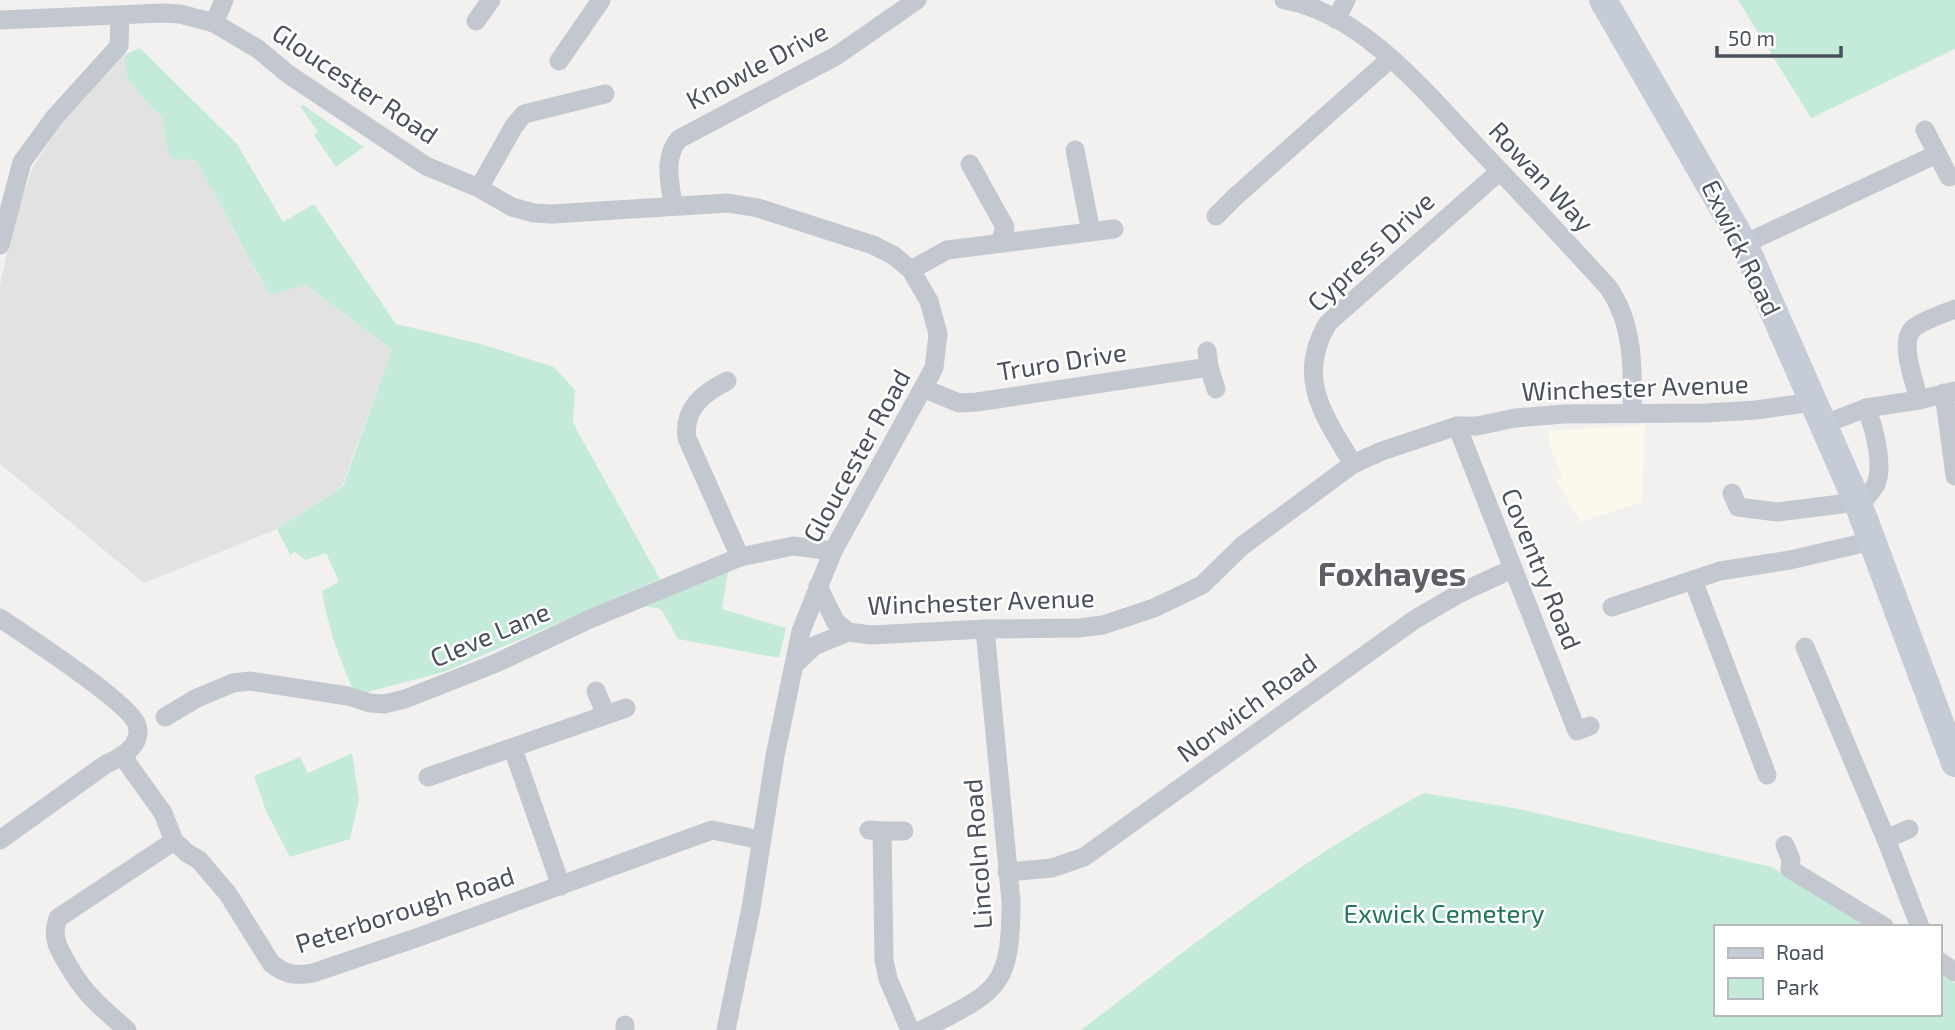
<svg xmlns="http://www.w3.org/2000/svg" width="1955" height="1030" font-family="'Exo 2',sans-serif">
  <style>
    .commercial { fill: #fbf9ec }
    .education { fill: #e3e2e2 }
    .green { fill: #c4ebd9 }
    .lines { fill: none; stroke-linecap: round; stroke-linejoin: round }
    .street { stroke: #c3c8d0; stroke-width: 19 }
    .secondary { stroke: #c5cbd7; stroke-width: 28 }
    .labels { text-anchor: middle; stroke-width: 5; stroke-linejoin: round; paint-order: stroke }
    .street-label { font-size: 26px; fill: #4a515c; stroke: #fff }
    .park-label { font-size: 26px; fill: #22765a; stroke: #fff }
    .district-label { font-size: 33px; font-weight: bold; fill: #5d5f64; stroke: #fff }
  </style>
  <rect width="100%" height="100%" fill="#f2f1f0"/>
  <path class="commercial" d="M1645,425l-3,77 -61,20 -25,-42 6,-3 -12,-30 -2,-16z"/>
  <path class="education" d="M124,55l3,23 21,26 14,13 5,32 29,11 72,134 38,-9 86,65 -50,136 -65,43 -133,54 -144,-119v-178l13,-62 20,-57 25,-39z"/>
  <g class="green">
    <path d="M1738,0h217v49l-144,69z"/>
    <path d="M140,48l97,96 46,78 31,-18 82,120 85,20 73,23 21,23 -2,33 87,156 -216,93 -88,23c-16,-33 -28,-67 -34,-104l17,-9 -13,-29 -20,7 -11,-8 -5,3 -13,-26 66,-43 49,-136 -86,-65 -37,10 -73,-135 -24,-1 -5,-10 -5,-32 -14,-13 -21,-26 -3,-23z"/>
    <path d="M303,105l61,42 -28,20 -22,-32 4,-3 -18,-26z"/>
    <path d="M729,567l-7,42 64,19 -7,30 -101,-19 -17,-30 -22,-4z"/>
    <path d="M352,753l7,46 -9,40 -60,18 -24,-46 -12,-35 46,-19 8,16z"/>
    <path d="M1424,793l90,15 258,59 98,60h-155v87h224v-42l16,11v47h-874c111,-84 220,-172 343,-237z"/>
  </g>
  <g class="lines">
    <g class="street">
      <path d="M1284,0c79,13 144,95 196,150 43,45 86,91 128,137 26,37 25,82 24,126"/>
      <path d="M1336,19l10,-19"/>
      <path d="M0,20l163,-7 17,1 34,9 44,26 30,25 138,92 53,22 33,19 22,6 18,1 176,-11 30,5 115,37 20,10 18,15 18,31 9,33 -4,34 -101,183 -32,80 -26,125 -24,152 -25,122"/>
      <path d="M476,21l15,-21"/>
      <path d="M214,23l10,-23"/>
      <path d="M559,61l42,-61"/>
      <path d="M1925,130l24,47"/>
      <path d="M1075,150l16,82"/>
      <path d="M970,164l35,63 -5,16"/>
      <path d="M479,188l35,-62 10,-12 81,-20"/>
      <path d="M673,205c-3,-22 -10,-48 6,-66l157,-83 81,-56"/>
      <path d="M1216,216l19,-19 155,-138"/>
      <path d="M1744,244l193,-90"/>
      <path d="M0,245l22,-83 32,-44 65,-72 1,-30"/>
      <path d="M911,270l36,-20 167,-21"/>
      <path d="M1209,367l7,22"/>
      <path d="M727,381c-24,12 -44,28 -40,57l53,119"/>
      <path d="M925,389l34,14 18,-1 232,-35 -2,-16"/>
      <path d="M1944,393l11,83"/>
      <path d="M1919,400c-4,-18 -22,-60 -4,-73 11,-8 27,-13 40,-18"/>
      <path d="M1822,425l44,-17 53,-8 36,-9"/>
      <path d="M1457,426l120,305 13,-5"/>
      <path d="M1353,464c-29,-48 -58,-86 -25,-141l172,-152"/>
      <path d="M1732,493l6,14 39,5 80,-10"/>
      <path d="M1859,506c5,-7 13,-14 17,-22 8,-19 -2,-58 -10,-76"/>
      <path d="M1693,580l74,195"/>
      <path d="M818,586l17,35 13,11 23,3 114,-6 94,-1 24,-3 51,-17 48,-23 40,-39 111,-82 29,-13 75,-25h20l38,-8 49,-4 141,-1 51,-3 56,-8"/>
      <path d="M1612,607l108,-36 70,-11 82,-19"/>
      <path d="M0,618c24,16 131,86 137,107 6,20 -16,33 -31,39l-106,76"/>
      <path d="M1805,647l81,192 34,88"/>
      <path d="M795,664l19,-18 34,-14"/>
      <path d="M596,691l10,24"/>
      <path d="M165,717l32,-19 36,-15 17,-2 98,15 22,7 14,1 21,-5 89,-35 96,-45 150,-62 53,-11 40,5"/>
      <path d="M513,749l48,137"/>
      <path d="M125,756l3,8 35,49 11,28 13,12 12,7 29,34 43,69c14,12 25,13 42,10l106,-36 293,-107 49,10"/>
      <path d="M428,777l198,-69"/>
      <path d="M869,830l13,1 2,129 4,19 22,51"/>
      <path d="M882,831h22"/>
      <path d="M1886,839l23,-10"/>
      <path d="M1785,845l6,15 -1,9 95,58"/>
      <path d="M1007,872l45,-4 32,-11 330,-237 46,-27 52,-24"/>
      <path d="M1939,961l16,11"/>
      <path d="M127,1030c-26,-23 -41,-34 -59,-65 -10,-17 -17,-28 -10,-47l116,-77"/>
      <path d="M625,1030v-5"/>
      <path d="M922,1030c75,-39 89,-40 89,-129l-26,-272"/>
    </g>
    <path class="secondary" d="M1603,0l141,244 115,262 96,257"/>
  </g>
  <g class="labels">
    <g class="street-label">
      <text transform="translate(757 66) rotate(-28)" y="9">Knowle Drive</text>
      <text transform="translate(355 84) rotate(34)" y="9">Gloucester Road</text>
      <text transform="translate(1541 177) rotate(47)" y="9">Rowan Way</text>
      <text transform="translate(1741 248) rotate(64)" y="9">Exwick Road</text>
      <text transform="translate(1371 252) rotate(-43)" y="9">Cypress Drive</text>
      <text transform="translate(1062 362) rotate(-9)" y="9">Truro Drive</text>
      <text transform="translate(1635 388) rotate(-2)" y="9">Winchester Avenue</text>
      <text transform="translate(857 456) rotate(-61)" y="9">Gloucester Road</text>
      <text transform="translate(1541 569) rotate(68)" y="9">Coventry Road</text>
      <text transform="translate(981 602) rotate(-2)" y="9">Winchester Avenue</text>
      <text transform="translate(490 635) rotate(-23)" y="9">Cleve Lane</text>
      <text transform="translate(1247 708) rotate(-36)" y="9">Norwich Road</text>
      <text transform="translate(978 854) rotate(-94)" y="9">Lincoln Road</text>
      <text transform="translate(405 910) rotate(-18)" y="9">Peterborough Road</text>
    </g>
    <g class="park-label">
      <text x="1444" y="923">Exwick Cemetery</text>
    </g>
    <g class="district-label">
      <text x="1392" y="586">Foxhayes</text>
    </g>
  </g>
  <rect x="1714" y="925" width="228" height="91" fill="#ffffff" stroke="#b7b9be" stroke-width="2"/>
  <rect x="1728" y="948" width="35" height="10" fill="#c5cbd7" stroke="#b7b9be" stroke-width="2"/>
  <text x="1776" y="960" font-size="21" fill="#4a515c">Road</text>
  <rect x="1728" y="978" width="35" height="21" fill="#c4ebd9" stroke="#b7b9be" stroke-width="2"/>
  <text x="1776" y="995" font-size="21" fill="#4a515c">Park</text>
  <path d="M1717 46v10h124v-10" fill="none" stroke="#4a515c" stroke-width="3.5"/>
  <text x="1728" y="46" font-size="21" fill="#4a515c" stroke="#ffffff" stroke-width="5" paint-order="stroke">50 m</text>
</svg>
